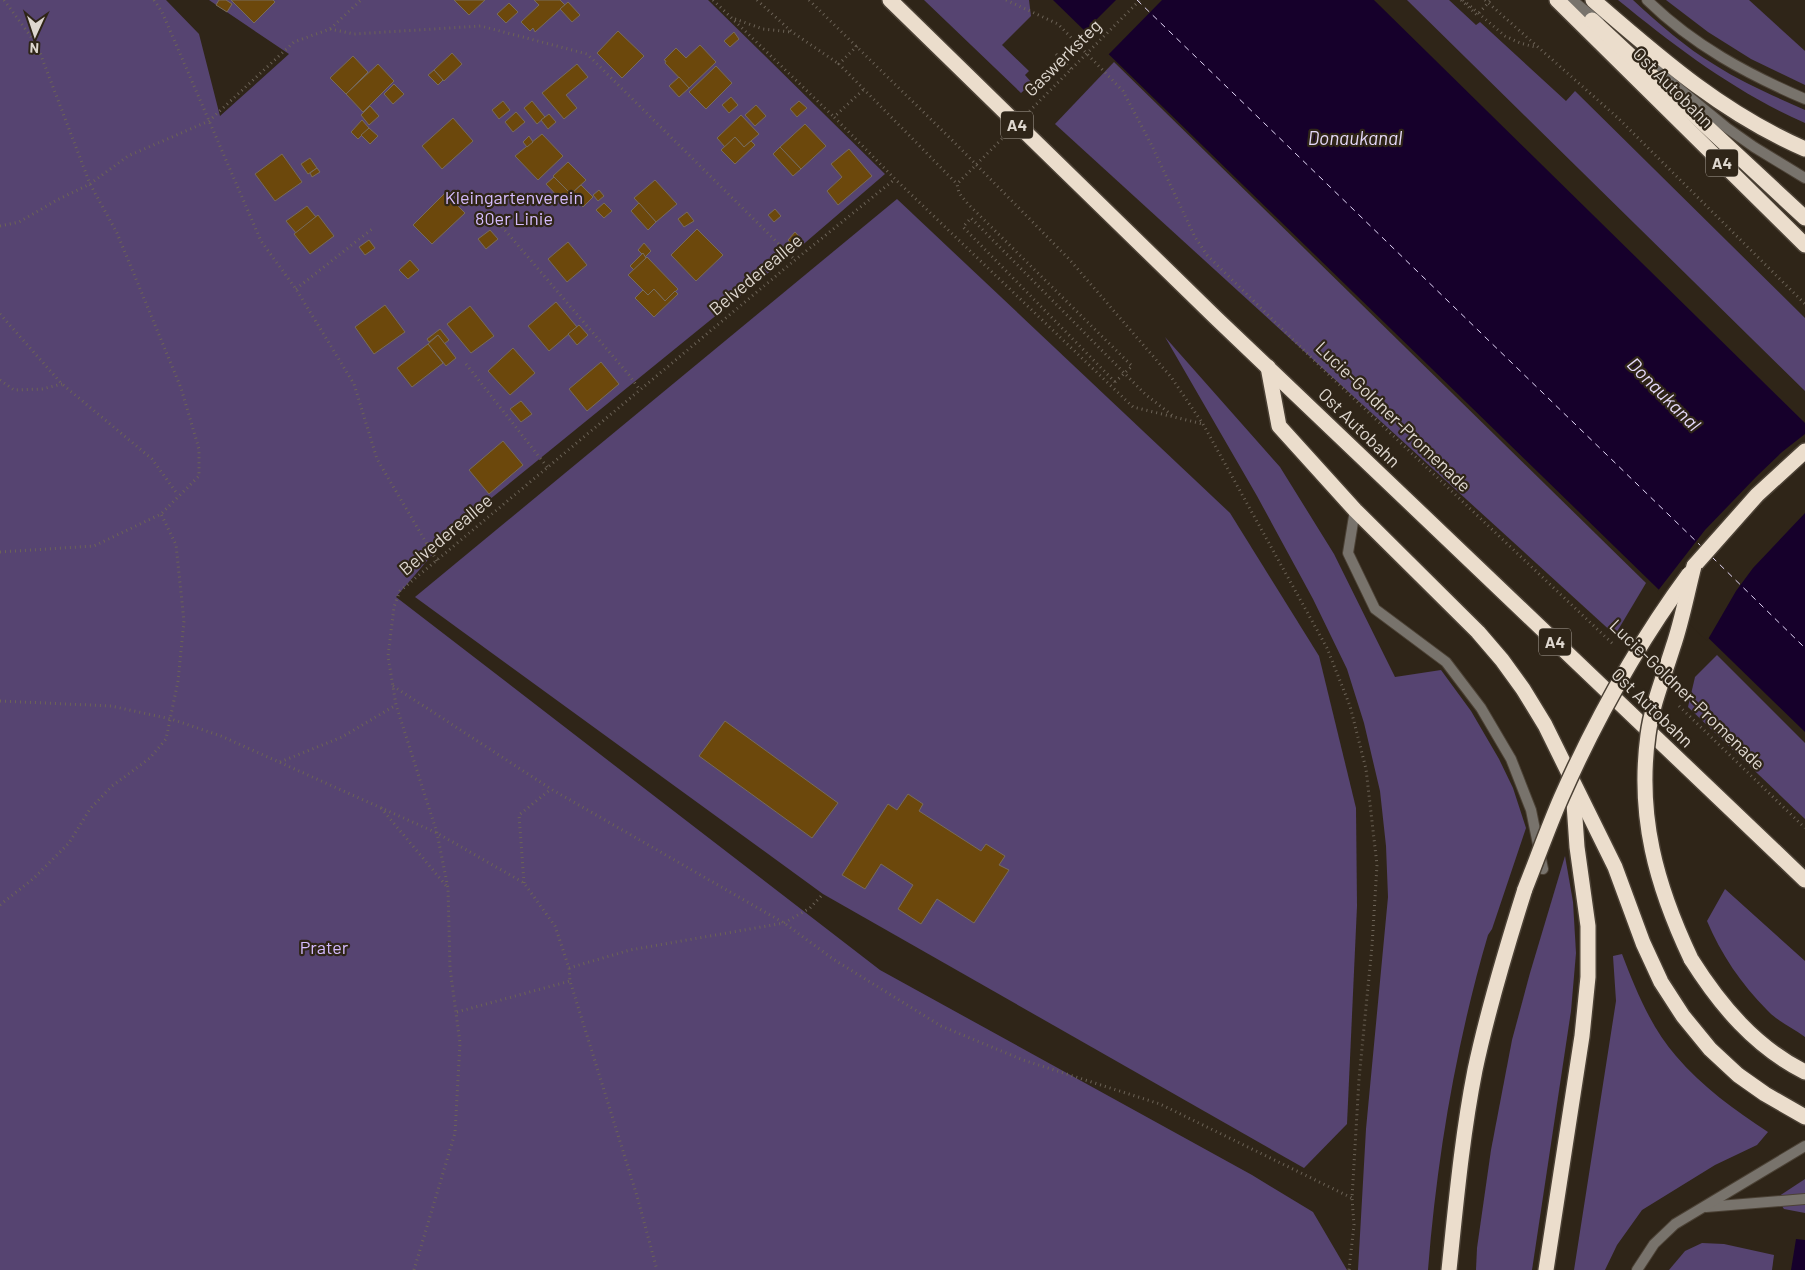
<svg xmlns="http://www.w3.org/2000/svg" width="1805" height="1270" font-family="Barlow,sans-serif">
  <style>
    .green { fill: #564471 }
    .water { fill: #16002b }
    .pier { fill: #2f2518 }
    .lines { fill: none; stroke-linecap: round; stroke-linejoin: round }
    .ferry { stroke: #e5d9fa; stroke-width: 1; stroke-dasharray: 6 5; stroke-linecap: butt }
    .building { fill: #6c480c; stroke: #786c5c }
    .service-casing { stroke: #4b4135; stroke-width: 12 }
    .motorway-casing { stroke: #4b4135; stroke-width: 18 }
    .path { stroke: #6c6357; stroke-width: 3; stroke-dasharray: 1 4; stroke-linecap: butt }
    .service { stroke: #78736c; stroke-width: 10 }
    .motorway { stroke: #ebddcc; stroke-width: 15 }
    .motorway-bridge-casing { stroke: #4b4135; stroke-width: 18; stroke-linecap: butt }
    .path-bridge { stroke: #6c6357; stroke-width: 3; stroke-dasharray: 1 4; stroke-linecap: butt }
    .motorway-bridge { stroke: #ebddcc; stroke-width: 15 }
    .labels { text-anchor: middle; stroke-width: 4.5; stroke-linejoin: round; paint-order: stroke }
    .shield { fill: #2f2518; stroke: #aaa298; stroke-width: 1 }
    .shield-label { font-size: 16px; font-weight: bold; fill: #ded7cf }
    .street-label { font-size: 18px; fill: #ded7cf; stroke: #2f2518 }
    .park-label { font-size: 18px; fill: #d5bcfd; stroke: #2f2518 }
    .water-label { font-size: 19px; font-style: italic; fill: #e5d9fa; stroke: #2f2518 }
  </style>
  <rect width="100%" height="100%" fill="#2f2518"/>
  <g class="green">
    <path d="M0,0h166l33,34 21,82 69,-62 -80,-54h499l177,174 -86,74 -342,278 -61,71 484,373 372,205 61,37 34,58h-1347z"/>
    <path d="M924,0h105l2,16 -29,29 27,26 -4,4 7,8 -11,10z"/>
    <path d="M1407,0h42l27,25 4,-3 86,79 9,-10 230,227v73z"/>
    <path d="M1618,0h15c26,24 52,47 82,65 28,18 59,31 90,45v13c-70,-31 -128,-75 -187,-123z"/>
    <path d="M1666,0h83l56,51v34l-54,-26 -43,-27z"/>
    <path d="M1114,62l532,521 -31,52 -560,-511z"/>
    <path d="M897,199l333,314 89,143 37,152 1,98 -10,218 -43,44 -481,-274 -408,-297z"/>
    <path d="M1165,337l115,130 54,87 61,123 46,-7 30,41 28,48 14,29 13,40 -34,101 -4,6c-32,109 -51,222 -60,335h-70l8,-141 22,-232 -2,-51 -6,-55 -16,-68 -17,-54 -34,-70 -56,-103z"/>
    <path d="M1717,655l88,88v76l-117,-112 7,-30z"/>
    <path d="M1565,856l8,46 3,51 -5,58 -39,259h-56l1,-22 14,-98 21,-110 18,-67z"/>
    <path d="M1725,889l80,72v76c-12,-9 -28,-16 -38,-27 -26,-26 -46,-56 -60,-89z"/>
    <path d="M1622,954c13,34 29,74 54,102 26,31 59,54 92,76l-11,13 -42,20 -73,45 -25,35 -12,25h-31l42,-269 -3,-45z"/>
    <path d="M1805,1179v34l-21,-4 -8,-11z"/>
    <path d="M1702,1243l22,1 50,11 -2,15h-103l16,-19z"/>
  </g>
  <g class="water">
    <path d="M1053,0h321l431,423v309z"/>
    <path d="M1796,1239l9,1v30h-14z"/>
  </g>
  <g class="pier">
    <path d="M1116,0h46l-55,56 -24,-23z"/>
    <path d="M1805,434v79l-52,55 -17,23 -29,50 -50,-49 48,-62 51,-53 26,-25z"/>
  </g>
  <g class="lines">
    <g class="ferry">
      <path d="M1137,0l565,547"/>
      <path d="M1712,557l93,91"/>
    </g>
  </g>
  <g class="building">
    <path d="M219,0h7l6,4 -5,8 -11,-7z"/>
    <path d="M231,0h42l2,2 -21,21z"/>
    <path d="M454,0h31l-16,15z"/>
    <path d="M534,0h26l5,5 -30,27 -2,-4 -3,3 -9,-9 18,-17z"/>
    <path d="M568,2l12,13 -8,7 -12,-13z"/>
    <path d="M509,3l9,9 -12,11 -9,-9z"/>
    <path d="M618,31l26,25 -22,22 -25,-25z"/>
    <path d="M734,32l5,7 -9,8 -6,-6z"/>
    <path d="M700,45l16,17 -27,26 -24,-25 1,-2 -2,-1 12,-12 10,10z"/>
    <path d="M452,53l10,11 -18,17 -10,-11z"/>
    <path d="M353,56l15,16 -22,22 -16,-16z"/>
    <path d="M378,64l16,17 -31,31 -17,-18z"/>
    <path d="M577,64l11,13 -22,18 11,13 -13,11 -22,-26z"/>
    <path d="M716,66l16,17 -26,26 -17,-17z"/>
    <path d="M434,70l9,10 -5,5 -10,-10z"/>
    <path d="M679,77l10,11 -10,9 -10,-11z"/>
    <path d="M394,84l10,10 -11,10 -9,-10z"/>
    <path d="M731,97l7,8 -9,8 -7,-8z"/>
    <path d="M503,101l7,9 -11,9 -7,-9z"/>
    <path d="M532,101l13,16 -8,7 -13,-16z"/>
    <path d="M799,101l8,7 -10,9 -7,-8z"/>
    <path d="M756,105l10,11 -11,10 -10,-11z"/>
    <path d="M370,106l9,10 -10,9 -8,-10z"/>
    <path d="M516,112l9,10 -12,10 -8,-10z"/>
    <path d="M549,114l7,8 -8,7 -7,-9z"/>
    <path d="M741,115l18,19 -15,13 -9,-10 -10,10 -8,-9z"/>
    <path d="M453,118l20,23 -31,28 -20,-23z"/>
    <path d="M362,120l7,8 -11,11 -7,-7z"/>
    <path d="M805,124l21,22 -25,23 -21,-22z"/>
    <path d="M369,128l9,8 -8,8 -9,-9z"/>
    <path d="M542,134l21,22 -25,24 -23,-24z"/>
    <path d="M529,136l4,6 -6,5 -4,-5z"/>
    <path d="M735,137l9,10 7,-6 4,4 -20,19 -14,-14z"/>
    <path d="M780,147l21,22 -8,7 -20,-22z"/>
    <path d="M849,149l23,27 -34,29 -11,-14 15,-14 -11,-13z"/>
    <path d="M282,154l20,28 -27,19 -20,-27z"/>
    <path d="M310,158l7,10 -9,6 -7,-10z"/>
    <path d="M568,162l18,18 -15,14 -18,-18z"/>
    <path d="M317,168l3,4 -8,5 -2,-4z"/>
    <path d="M554,177l17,17 -8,8 -17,-18z"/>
    <path d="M655,180l22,24 -21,18 -22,-24z"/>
    <path d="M581,185l12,12 -10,10 -12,-13z"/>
    <path d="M599,190l5,6 -6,5 -5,-6z"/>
    <path d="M445,193l20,20 -33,31 -19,-19z"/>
    <path d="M604,203l8,8 -8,7 -8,-8z"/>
    <path d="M639,203l17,19 -8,8 -17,-19z"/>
    <path d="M307,206l9,11 -20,16 -10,-12z"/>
    <path d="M775,209l6,7 -7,6 -6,-7z"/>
    <path d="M687,212l7,9 -10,6 -6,-8z"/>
    <path d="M318,215l16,21 -24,18 -16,-20z"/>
    <path d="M697,229l26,26 -27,26 -25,-26z"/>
    <path d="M490,230l8,9 -12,10 -8,-10z"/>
    <path d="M795,232l8,9 -8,7 -7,-8z"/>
    <path d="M369,240l6,8 -10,7 -6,-8z"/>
    <path d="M568,242l19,23 -20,17 -19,-23z"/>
    <path d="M644,243l7,8 -6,6 -7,-7z"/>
    <path d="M643,253l3,5 -12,12 -4,-4z"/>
    <path d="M647,257l31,32 -13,12 -11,-12 -6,6 -20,-20z"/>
    <path d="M410,260l9,10 -11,9 -9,-9z"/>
    <path d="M654,289l11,12 10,-10 3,3 -24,23 -19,-19 8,-8 5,5z"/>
    <path d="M556,302l21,25 -28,24 -21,-25z"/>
    <path d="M385,305l20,27 -31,22 -19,-27z"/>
    <path d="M470,306l24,30 -23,17 -24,-29z"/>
    <path d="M579,325l9,10 -11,10 -9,-11z"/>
    <path d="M440,329l9,11 -5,4 -6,-9 -9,7 -2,-3z"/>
    <path d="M438,335l18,23 -10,8 -18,-22z"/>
    <path d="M428,344l15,19 -31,24 -15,-19z"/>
    <path d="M513,348l22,25 -25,22 -22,-24z"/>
    <path d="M601,362l18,22 -32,27 -18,-22z"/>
    <path d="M521,401l11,13 -11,8 -11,-13z"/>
    <path d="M503,441l20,24 -34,29 -20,-24z"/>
    <path d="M725,721l113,82 -26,35 -113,-82z"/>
    <path d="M908,794l15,10 -4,7 62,40 5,-7 19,12 -6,9 10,5 -35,53 -37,-24 -16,25 -23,-15 15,-24 -32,-21 -16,25 -23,-14 46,-71 9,6z"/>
  </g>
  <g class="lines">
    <g class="service-casing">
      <g id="service">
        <path d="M1572,0l27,22"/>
        <path d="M1647,0c46,45 100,74 158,99"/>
        <path d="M1647,62l80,66 27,19 51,31"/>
        <path d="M1355,510l-7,43 27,56 71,53 35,46 30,51 20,51 12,59"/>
        <path d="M1706,1207l99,-8"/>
        <path d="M1637,1270l17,-26 21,-20 130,-78"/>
      </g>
    </g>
    <g class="motorway-casing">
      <g id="motorway">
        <path d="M890,0l326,318 589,562"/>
        <path d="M1557,0l248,245"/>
        <path d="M1593,0c67,58 129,113 212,149"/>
        <path d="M1592,20l213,198"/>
        <path d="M1268,367l11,59 76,84 123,122 24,28 21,29 22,36 70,142 28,76 18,39 22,34 27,33 28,26 27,19 40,23"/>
        <path d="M1694,566l63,-71 48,-44"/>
        <path d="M1691,959c29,46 64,88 114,113"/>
        <path d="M1449,1270c7,-67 13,-134 26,-200 13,-61 31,-121 50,-181"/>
        <path d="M1546,1270l36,-234 6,-59v-51l-11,-79 -4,-58"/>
      </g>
    </g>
    <g class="path">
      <path d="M154,0l8,12 99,229 35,48 58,95 23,75 60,102"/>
      <path d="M713,0l121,117"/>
      <path d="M757,0l35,32 47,32"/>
      <path d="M809,0l144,141 116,118 102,118 32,47 124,224 23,58 16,63 11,96 -5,81 -13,133 -7,119 2,27 -5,45"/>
      <path d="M1006,0l52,24 65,67 28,53 44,93 12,18 121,119 286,271"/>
      <path d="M1463,0l42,36 15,7 15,4"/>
      <path d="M1485,0l133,118 187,186"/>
      <path d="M735,19l28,10 28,3"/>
      <path d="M330,29l24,5 127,-8 106,28 208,206"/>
      <path d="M857,46l-18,18 118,120"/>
      <path d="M1056,54l16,16"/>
      <path d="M863,90l-29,27 61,62 238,228 70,17"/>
      <path d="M492,215l137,160 11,15"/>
      <path d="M0,226l19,-4 38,-22 33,-16 38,-28 81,-35 85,-79 36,-13 31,-29"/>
      <path d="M296,289l76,-60"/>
      <path d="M0,314l62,70 90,75 26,36"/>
      <path d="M466,364l82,104"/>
      <path d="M0,380l14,10 28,-1 20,-5"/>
      <path d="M1115,382l-152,-155 8,-9 174,176 28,22"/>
      <path d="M0,552l94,-6 67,-32 38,-38v-27l-18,-61 -64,-155 -27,-49 -53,-139 -33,-45"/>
      <path d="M393,686l158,103 233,134 49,36 108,67 82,34 137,44 192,94"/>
      <path d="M0,701l111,5 60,13 50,17 216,97 87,50 31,43 14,42 1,13 67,215 20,74"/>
      <path d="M1679,706l126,122"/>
      <path d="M280,762l62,-25 54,-32"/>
      <path d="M381,808l67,80"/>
      <path d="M524,883l-5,-68 32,-26"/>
      <path d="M0,905l34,-27 35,-35 21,-34 22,-23 38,-28 16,-19 12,-58 6,-60 -8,-76 -15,-31"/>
      <path d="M569,968l61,-18 154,-27 26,-15 13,-14"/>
      <path d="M457,1012l113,-31"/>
      <path d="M414,1270l41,-137 5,-90 -10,-75 -2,-80 -11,-55 -41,-128 -8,-49 6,-49 6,-16 395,-331 100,-81"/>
    </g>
    <use href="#service" class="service"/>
    <use href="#motorway" class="motorway"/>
    <g class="motorway-bridge-casing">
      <g id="motorway-bridge">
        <path d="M1525,889c12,-30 23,-61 36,-91 35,-79 77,-155 128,-224"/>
        <path d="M1691,959c-35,-74 -54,-143 -43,-224 4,-30 16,-59 25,-88 9,-26 14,-54 21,-81"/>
      </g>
    </g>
    <g class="path-bridge">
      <path d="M1461,0l16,15 14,-15"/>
      <path d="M1115,382l17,-16 -164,-162 -9,-11 -2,-9 183,-184"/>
    </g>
    <use href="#motorway-bridge" class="motorway-bridge"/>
  </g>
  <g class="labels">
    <g class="shield">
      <rect x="1001" y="111.5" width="32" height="27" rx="4"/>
      <rect x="1706" y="149.5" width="32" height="27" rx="4"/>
      <rect x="1539" y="628.5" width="32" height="27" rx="4"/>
    </g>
    <g class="shield-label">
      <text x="1017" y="131">A4</text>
      <text x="1722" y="169">A4</text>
      <text x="1555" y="648">A4</text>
    </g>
    <g class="street-label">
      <text transform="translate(1063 58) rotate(-45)" y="6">Gaswerksteg</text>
      <text transform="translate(1673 88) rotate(45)" y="6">Ost Autobahn</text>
      <text transform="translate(756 275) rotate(-40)" y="6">Belvedereallee</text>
      <text transform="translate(1393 417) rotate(44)" y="6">Lucie-Goldner-Promenade</text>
      <text transform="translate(1359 428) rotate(44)" y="6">Ost Autobahn</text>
      <text transform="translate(446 535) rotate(-40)" y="6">Belvedereallee</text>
      <text transform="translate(1687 695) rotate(44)" y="6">Lucie-Goldner-Promenade</text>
      <text transform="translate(1652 708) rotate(44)" y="6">Ost Autobahn</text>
    </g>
    <g class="park-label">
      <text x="514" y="204">Kleingartenverein<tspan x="514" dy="21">80er Linie</tspan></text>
      <text x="324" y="954">Prater</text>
    </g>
    <g class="water-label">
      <text x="1355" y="145">Donaukanal</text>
      <text transform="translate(1664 394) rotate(45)" y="7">Donaukanal</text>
    </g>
  </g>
  <g transform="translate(35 35) rotate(183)" stroke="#2f2518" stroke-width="4" paint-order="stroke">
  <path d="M0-4L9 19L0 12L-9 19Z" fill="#ded7cf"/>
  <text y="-8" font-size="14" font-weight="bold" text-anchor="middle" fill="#ded7cf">N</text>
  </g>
</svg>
